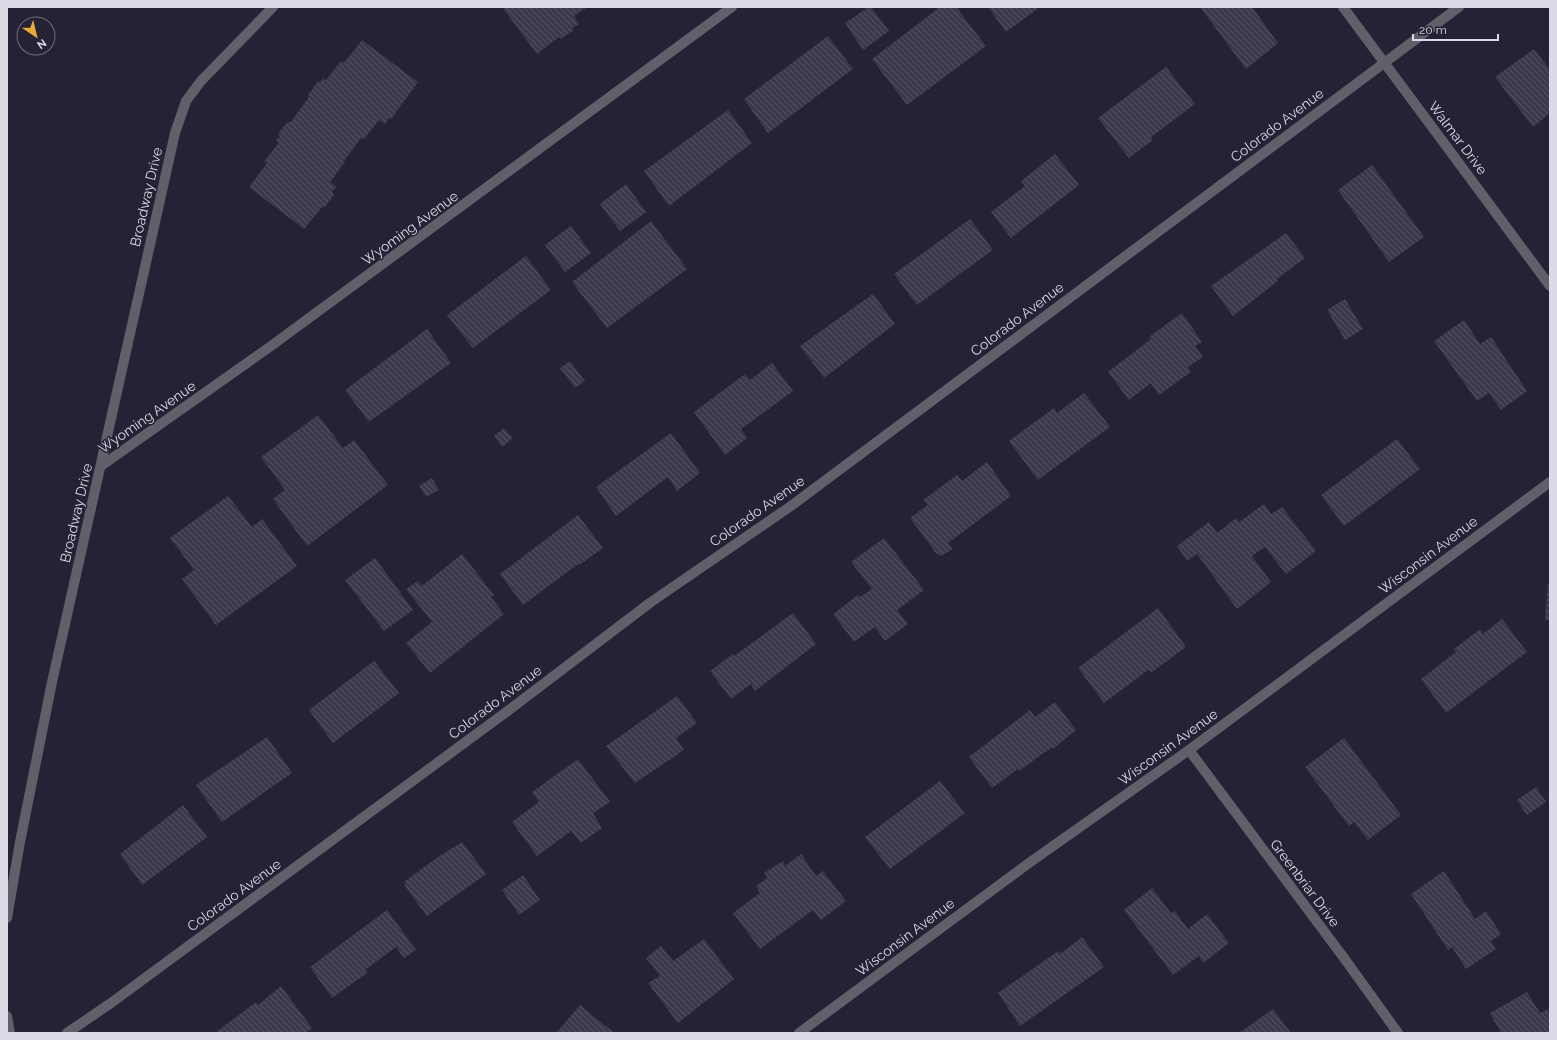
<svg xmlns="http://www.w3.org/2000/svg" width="1557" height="1040" font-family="Raleway,sans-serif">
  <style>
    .building { fill: url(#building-back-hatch) }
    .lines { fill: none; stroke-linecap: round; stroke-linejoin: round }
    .minor { stroke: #61606a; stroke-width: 10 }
    .labels { text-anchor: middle; stroke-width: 3; stroke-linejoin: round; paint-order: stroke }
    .street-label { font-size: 14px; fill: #dbdae7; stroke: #252235 }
  </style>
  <defs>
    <pattern id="building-back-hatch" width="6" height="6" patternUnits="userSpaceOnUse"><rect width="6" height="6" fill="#3c394e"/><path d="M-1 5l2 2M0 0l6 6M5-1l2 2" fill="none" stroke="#585568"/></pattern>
  </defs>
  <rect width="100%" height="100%" fill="#252235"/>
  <g class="building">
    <path d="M502,7h85l-13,9 5,8 -7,4 2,2 -13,9 -2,-2 -22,17z"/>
    <path d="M869,7h2l18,24 -26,19 -18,-27z"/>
    <path d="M940,7h16l30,39 -79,59 -35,-46z"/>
    <path d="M988,7h52l-34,25z"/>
    <path d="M1200,7h52l26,36 -32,26z"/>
    <path d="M828,36l25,33 -85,64 -24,-34z"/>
    <path d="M362,40l56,42 -27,37 -2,-1 -4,6 -6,-4 -15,19 -3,-1 -17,23 1,1 -15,20 7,5 -5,4 2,4 -10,13 -1,-2 -19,23 -55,-42 18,-24 -3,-1 15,-20 -3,-2 4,-4 -2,-2 10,-13 2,2 19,-26 -1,-2 10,-14 2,2 3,-5 3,2 15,-19 3,2z"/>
    <path d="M1534,49l16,21v43l-17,14 -38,-50z"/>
    <path d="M1166,67l29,37 -44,33 2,3 -24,18 -31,-40z"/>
    <path d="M728,110l24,33 -83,63 -25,-35z"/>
    <path d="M1055,154l24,31 -68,53 -20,-26 34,-26 -4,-5z"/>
    <path d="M1372,165l52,72 -35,25 -51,-72z"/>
    <path d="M626,184l20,28 -26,19 -20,-27z"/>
    <path d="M970,219l23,31 -76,55 -23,-31z"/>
    <path d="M651,221l36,48 -80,59 -35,-46z"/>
    <path d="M571,226l20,27 -26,19 -20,-27z"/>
    <path d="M1286,233l19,25 -28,21 1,2 -45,35 -22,-30z"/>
    <path d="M526,256l25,34 -78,58 -26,-33z"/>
    <path d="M873,294l22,30 -71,54 -24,-32z"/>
    <path d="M1345,299l18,30 -18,11 -18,-30z"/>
    <path d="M1182,313l20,29 -7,4 8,11 -15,10 3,5 -32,23 -8,-12 -22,17 -21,-28 43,-33 -2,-2z"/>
    <path d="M1464,320l16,24 11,-7 36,54 -26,19 -12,-17 -12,8 -43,-60z"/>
    <path d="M427,329l24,34 -82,59 -24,-32z"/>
    <path d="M570,361l15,20 -10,7 -15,-20z"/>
    <path d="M772,363l21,28 -52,38 6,9 -22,17 -31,-43 51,-38 5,6z"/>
    <path d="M1084,393l26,34 -72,53 -29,-39 45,-33 3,5z"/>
    <path d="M318,415l25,33 11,-8 34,45 -81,61 -34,-47 12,-9 -24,-33z"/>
    <path d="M504,428l9,10 -11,9 -8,-11z"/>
    <path d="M671,433l29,40 -23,18 -9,-14 -52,39 -20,-29z"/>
    <path d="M1397,439l23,30 -76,57 -23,-31z"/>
    <path d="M987,462l24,34 -63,47 5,6 -12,7 -5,-3 -26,-35 18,-13 -5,-5 34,-25 5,6z"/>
    <path d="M432,478l7,12 -13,7 -7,-11z"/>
    <path d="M228,496l24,31 10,-8 35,47 -81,59 -34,-46 12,-9 -24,-32z"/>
    <path d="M1264,504l7,10 11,-7 34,44 -30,23 -21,-27 -13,9 19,26 -34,27 -40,-55 -10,7 -10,-15 32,-24 8,11 19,-15 3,4z"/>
    <path d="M578,515l25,33 -24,17 -1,-1 -55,41 -23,-31z"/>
    <path d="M884,538l40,52 -27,20 11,14 -23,17 -10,-14 -21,15 -21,-28 25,-19 2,2 12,-8 -21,-27z"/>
    <path d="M462,554l32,41 -3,2 13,17 -74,59 -24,-30 26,-21 -26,-33 12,-8 4,5z"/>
    <path d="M375,558l38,52 -29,21 -39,-51z"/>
    <path d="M1548,584h2v36h-5z"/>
    <path d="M1158,608l28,39 -34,25 -4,-2 -44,33 -26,-35z"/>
    <path d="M793,613l23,31 -61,47 -4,-7 -20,15 -21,-28 23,-17 1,2z"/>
    <path d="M1502,619l25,33 -81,61 -25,-34 35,-27 -2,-3 26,-20 3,5z"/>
    <path d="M374,661l25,32 -66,50 -24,-33z"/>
    <path d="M677,696l20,27 -21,15 8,12 -49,33 -29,-37z"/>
    <path d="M1055,702l21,28 -23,19 -1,-2 -33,24 -1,-2 -26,19 -23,-31 61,-47 5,7z"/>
    <path d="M267,737l25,36 -70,49 -26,-37z"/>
    <path d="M1344,738l57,77 -33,25 -14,-18 -5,4 -44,-59z"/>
    <path d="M578,759l32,43 -17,11 9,15 -21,15 -10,-12 -34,25 -25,-34 27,-20 -7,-10z"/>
    <path d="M940,781l25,32 -75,56 -25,-32z"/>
    <path d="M1536,787l10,15 -19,13 -10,-15z"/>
    <path d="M183,805l24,32 -65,48 -22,-31z"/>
    <path d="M462,842l24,32 -59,42 -23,-31 2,-1 -2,-2 31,-23z"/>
    <path d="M801,854l15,22 7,-5 23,30 -25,19 -8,-10 -53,39 -27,-36 27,-20 -4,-7 11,-8 -3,-5 19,-12 2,5z"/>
    <path d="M1444,871l31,48 11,-8 15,23 -10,7 5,8 -30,20 -14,-22 -4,3 -37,-56z"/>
    <path d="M523,875l17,25 -21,15 -17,-25z"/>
    <path d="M1152,888l19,25 4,-2 13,18 19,-15 22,29 -26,20 -4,-7 -26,19 -49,-65z"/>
    <path d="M387,910l29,40 -12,8 -8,-11 -31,23 2,3 -35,25 -22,-31z"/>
    <path d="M1082,937l22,30 -84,59 -22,-33 60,-42 2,3z"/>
    <path d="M704,939l30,40 -56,44 -30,-40 12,-7 -14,-18 15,-12 12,15z"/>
    <path d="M281,986l31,42 -6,5h-18l-1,-2 -3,2h-69l41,-31 2,3z"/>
    <path d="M1527,992l13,21 8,-4 2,3v21h-49l-11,-20z"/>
    <path d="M580,1005l33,27 -57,1z"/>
    <path d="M1273,1009l18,24h-52z"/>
  </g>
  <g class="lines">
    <g class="minor">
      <path d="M1343,7l207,279"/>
      <path d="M101,466l170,-120 461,-339"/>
      <path d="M1189,750l155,208 54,75"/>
      <path d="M7,918l13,-76 32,-160 123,-549 11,-32 15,-20 72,-74"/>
      <path d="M7,1016l3,17"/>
      <path d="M67,1033l44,-30 398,-293 142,-108 140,-96 668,-499"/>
      <path d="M799,1033l230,-170 160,-113 361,-268"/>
    </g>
  </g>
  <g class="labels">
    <g class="street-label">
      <text transform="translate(1277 125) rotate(-37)" y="5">Colorado Avenue</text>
      <text transform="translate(1458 138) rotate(53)" y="5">Walmar Drive</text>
      <text transform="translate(146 197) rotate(-77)" y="5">Broadway Drive</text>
      <text transform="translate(410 228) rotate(-36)" y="5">Wyoming Avenue</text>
      <text transform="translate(1017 319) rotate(-37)" y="5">Colorado Avenue</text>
      <text transform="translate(147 417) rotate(-35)" y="5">Wyoming Avenue</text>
      <text transform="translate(757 511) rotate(-35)" y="5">Colorado Avenue</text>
      <text transform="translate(76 513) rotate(-77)" y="5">Broadway Drive</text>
      <text transform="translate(1428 555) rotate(-37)" y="5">Wisconsin Avenue</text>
      <text transform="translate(495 702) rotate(-37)" y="5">Colorado Avenue</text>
      <text transform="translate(1168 747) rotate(-36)" y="5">Wisconsin Avenue</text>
      <text transform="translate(1305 883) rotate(53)" y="5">Greenbriar Drive</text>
      <text transform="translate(234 895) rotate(-36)" y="5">Colorado Avenue</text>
      <text transform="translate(905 937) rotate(-37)" y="5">Wisconsin Avenue</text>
    </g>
  </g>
  <rect width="1557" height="1040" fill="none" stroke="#dbdae7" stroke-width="16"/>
  <g transform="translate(36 36) rotate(145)"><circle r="19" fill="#252235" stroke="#6e6c7c"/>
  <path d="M0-3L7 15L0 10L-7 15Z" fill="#e6ac36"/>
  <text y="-6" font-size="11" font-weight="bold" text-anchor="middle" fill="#dbdae7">N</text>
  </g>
  <path d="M1413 34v6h85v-6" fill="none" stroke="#dbdae7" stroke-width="2"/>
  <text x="1419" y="34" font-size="12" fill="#dbdae7" stroke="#252235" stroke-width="3" paint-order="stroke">20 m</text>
</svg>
